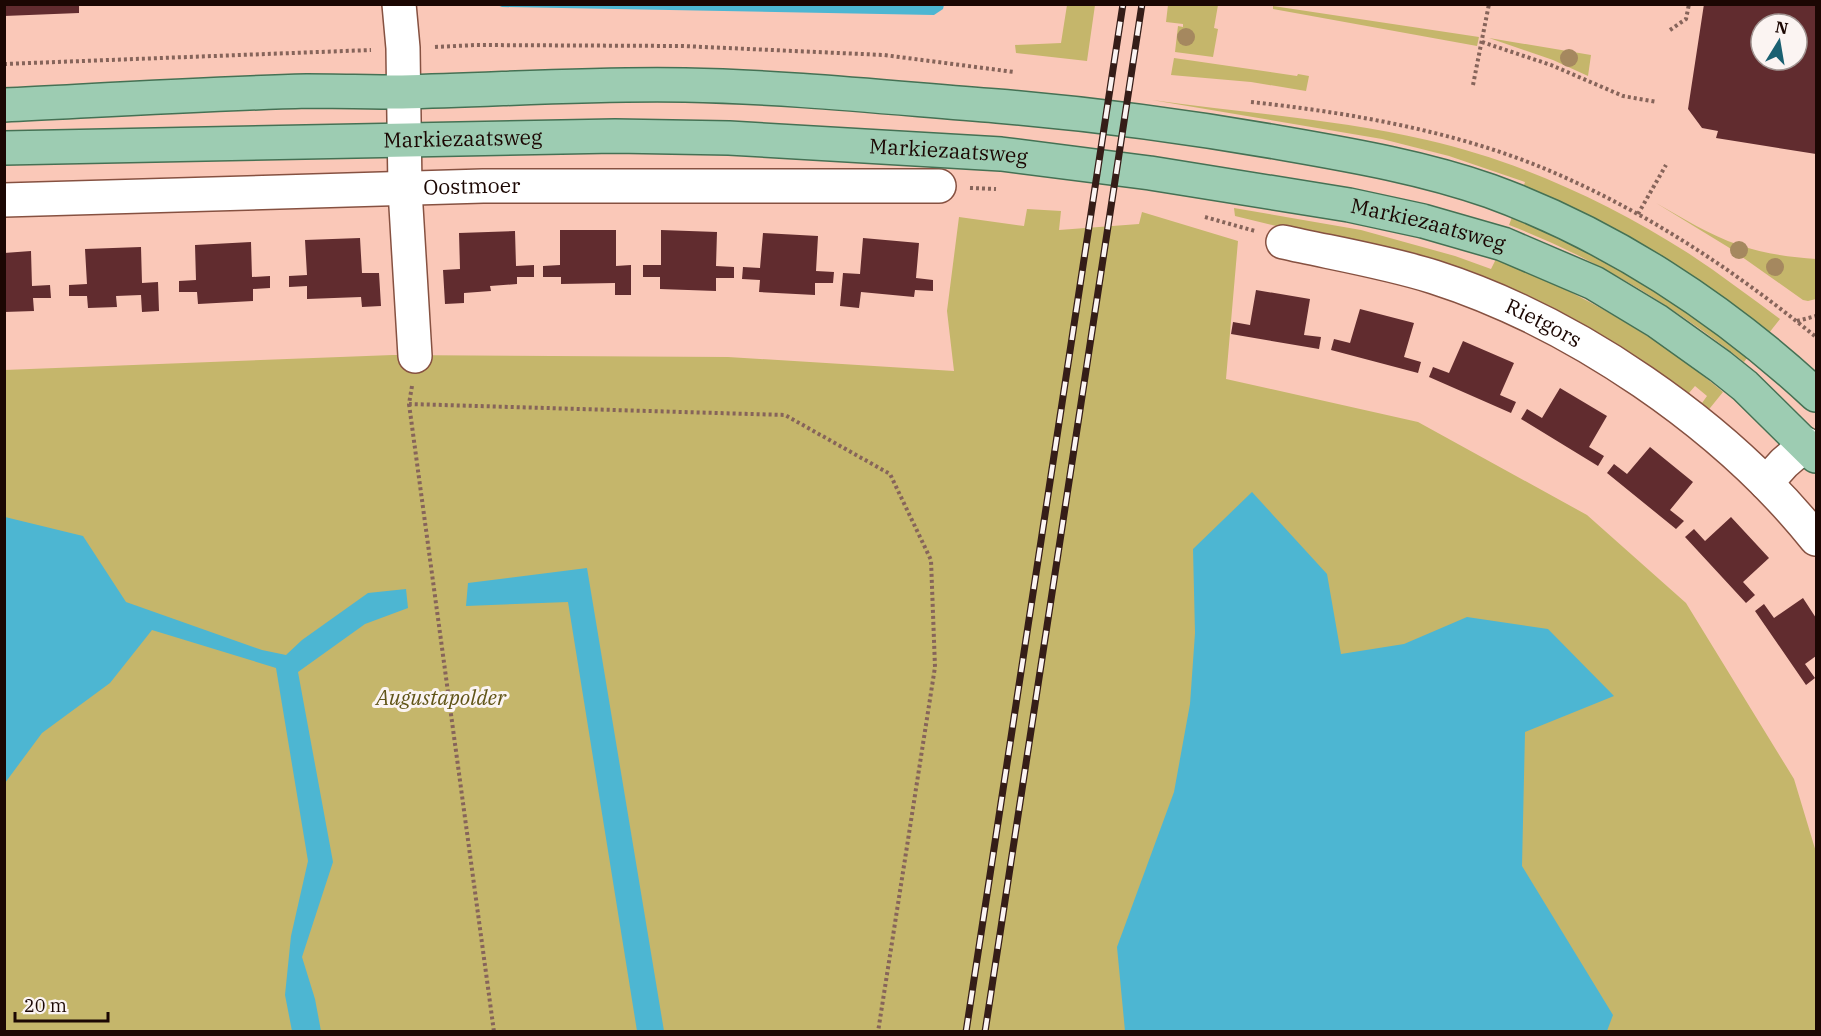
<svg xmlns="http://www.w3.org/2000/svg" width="1821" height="1036" font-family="'IBM Plex Serif',serif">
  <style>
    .green { fill: #c5b66b }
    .water { fill: #4db6d2 }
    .building { fill: #612c2f; fill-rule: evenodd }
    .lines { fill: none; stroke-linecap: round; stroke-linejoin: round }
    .minor-casing { stroke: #865141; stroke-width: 36 }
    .major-casing { stroke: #457154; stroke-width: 36 }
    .path { stroke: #86645a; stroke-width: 4; stroke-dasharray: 3 3; stroke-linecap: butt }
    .minor { stroke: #fff; stroke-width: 33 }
    .major { stroke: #9dccb2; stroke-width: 33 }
    .rail-casing { stroke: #351d18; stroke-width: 7 }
    .rail { stroke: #fbf4f2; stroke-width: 4.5; stroke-dasharray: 14; stroke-linecap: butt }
    .tree { fill: #a5885f }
    .labels { text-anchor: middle; stroke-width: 6; stroke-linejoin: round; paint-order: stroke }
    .street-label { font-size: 21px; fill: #1b0703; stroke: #fbf4f2 }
    .park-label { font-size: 21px; font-style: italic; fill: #605417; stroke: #fbf4f2 }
  </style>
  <rect width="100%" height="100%" fill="#fac8b8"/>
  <g class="green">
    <path d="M1067,5h28l-8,56 -71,-8 -1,-8 46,-2z"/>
    <path d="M1168,5h50l-4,23 4,1 -5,28 -38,-5 3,-26 5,1v-3l-17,-2z"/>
    <path d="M1273,6l206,31 -2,9 -204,-37z"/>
    <path d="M1489,38l102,17 -3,21 -35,-16z"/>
    <path d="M1174,58l123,18 1,-2 11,2 -3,15 -55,-9 -80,-7z"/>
    <path d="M1152,100c92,13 184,19 275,40 92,21 181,62 261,113 32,21 62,44 92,66l-15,19 -244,-144 4,-12 -76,-26 -67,-17z"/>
    <path d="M1656,203c27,15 53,32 83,42 25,9 51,12 77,14v40l-8,2 -5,-1 -75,-53z"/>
    <path d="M1234,208l127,22 94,26 36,13 6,-12c81,36 158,77 226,135l-17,21 -12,-9 4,-4 4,3 5,-7 -12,-10 -6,7 5,4 -4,4 -380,-167 -75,-18z"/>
    <path d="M1027,209l34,2 -2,19 80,-6 3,-12 96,29 -12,138 192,43 169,93 99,88 108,176 22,73v179h-1811l-1,-661 389,-15 335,2 226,14 -7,-60 12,-94 65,9z"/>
    <path d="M1514,212l57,25 180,116 -7,9c-72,-57 -149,-104 -235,-137z"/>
  </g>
  <g class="water">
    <path d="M497,5h447l-1,4 -9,6 -432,-8z"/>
    <path d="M1252,492l75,82 14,80 63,-10 63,-27 81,12 66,67 -89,36 -3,134 91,149 -6,16h-482l-8,-84 57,-155 16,-88 5,-71 -2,-84z"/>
    <path d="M5,517l78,19 43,66 136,48 24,5 16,-15 66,-47 38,-4 2,19 -43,16 -67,48 35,190 -31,95 13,42 6,32h-29l-7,-36 6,-59 17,-75 -32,-193 -124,-38 -42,53 -68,50 -37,50z"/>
    <path d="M587,568l77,463h-27l-69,-429 -102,4 2,-23z"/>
  </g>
  <g class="building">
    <path d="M4,4h75v9l-75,3z"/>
    <path d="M1704,4h112v150l-100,-16 2,-7 -16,-3 -14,-19zM1761,24h36v36h-36z"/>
    <path d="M560,230h56v36l15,-1v30h-16v-12l-54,1v-7h-18v-11l17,-1z"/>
    <path d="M661,230l56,2 -1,34 18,1v11h-18v13l-56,-2v-12h-17v-12h18z"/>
    <path d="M515,231l1,35 18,-1v12h-17v7l-27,2 1,5 -27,2v10l-19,1 -2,-34 17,-1 -1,-36z"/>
    <path d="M763,233l55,3 -2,35 18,1 -1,11h-18v12l-56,-3 1,-12 -18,-1 1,-12 17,1z"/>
    <path d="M360,238l2,35h17l2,33 -19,1 -1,-10 -54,2v-13l-18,1v-11l18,-1 -2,-35z"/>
    <path d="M863,238l56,5 -3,35 17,2v11l-18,-1 -1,7 -53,-5 -2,16 -19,-2 3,-33 17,1z"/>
    <path d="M251,242l1,35 18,-1v12l-17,1v12l-55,3 -1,-12h-18v-11l17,-1 -1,-35z"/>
    <path d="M141,247l1,36 16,-1 1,29 -17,1 -1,-17 -25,1 1,11 -29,1 -1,-12h-18v-11l18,-1 -2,-35z"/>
    <path d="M31,251l1,35 18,-1 1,13h-18l1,13 -30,1v-59z"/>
    <path d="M1256,290l54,9 -6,36 17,2 -2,12 -88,-15 2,-12 17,3z"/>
    <path d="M1360,309l54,14 -10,34 17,5 -3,11 -87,-23 3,-11 16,4z"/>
    <path d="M1463,341l51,22 -14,32 16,7 -5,11 -82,-36 4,-10 16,6z"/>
    <path d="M1560,388l47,28 -18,31 15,9 -6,10 -77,-47 6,-10 15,9z"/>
    <path d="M1650,447l43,35 -23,28 14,11 -8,8 -69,-56 7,-9 13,10z"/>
    <path d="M1731,517l38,41 -26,24 12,13 -9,8 -61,-66 9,-8 11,12z"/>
    <path d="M1803,598l13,20v38l-11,8 10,14 -9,7 -51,-74 9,-7 10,14z"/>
  </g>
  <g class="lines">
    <g class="minor-casing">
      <g id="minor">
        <path d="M399,4l4,44 2,142 10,166"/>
        <path id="s1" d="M4,200l479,-14h456"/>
        <path id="s2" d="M1283,242c49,11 104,20 151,35 140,45 290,147 382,262"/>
        <path d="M1766,483l18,-20 22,-19"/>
      </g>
    </g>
    <g class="major-casing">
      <g id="major">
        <path d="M4,105c101,-5 202,-11 303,-14 31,0 63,1 95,1 94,-2 189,-9 283,-7 104,2 208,13 312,21 97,8 194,21 290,38 69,12 137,24 203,47 121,44 232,117 326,204"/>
        <path id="s3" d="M4,148l611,-12 114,2 272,16 149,19 199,32 74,16 80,23 91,39 63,38 63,45 25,20 71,70"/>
      </g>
    </g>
    <g class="path">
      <path d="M1670,30l16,-11 3,-15"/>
      <path d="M1482,42l69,23 72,31 34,6"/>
      <path d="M435,47l41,-2 206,1 202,9 130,17"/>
      <path d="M4,64l367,-14"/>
      <path d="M1473,85l16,-81"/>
      <path d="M1251,102c95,10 203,29 292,66 99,41 190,101 273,169"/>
      <path d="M970,188l26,1"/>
      <path d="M1638,214l28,-49"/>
      <path d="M1205,217l50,14"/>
      <path d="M1797,321l19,-5"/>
      <path d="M412,386l-3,18 376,11 105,59 41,86 4,107 -57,365"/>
      <path d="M409,404l85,628"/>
    </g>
    <use href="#minor" class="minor"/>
    <use href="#major" class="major"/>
    <g class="rail-casing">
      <g id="rail">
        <path d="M966,1032l157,-1028"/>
        <path d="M985,1032l157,-1028"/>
      </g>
    </g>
    <use href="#rail" class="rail"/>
  </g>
  <g class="tree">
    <circle cx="1186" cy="37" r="9"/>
    <circle cx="1569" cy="58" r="9"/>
    <circle cx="1739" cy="250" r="9"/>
    <circle cx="1775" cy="267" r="9"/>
  </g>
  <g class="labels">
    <g class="street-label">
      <text dy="7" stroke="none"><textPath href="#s3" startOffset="459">Markiezaatsweg</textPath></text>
      <text dy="7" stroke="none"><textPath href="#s3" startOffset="945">Markiezaatsweg</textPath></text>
      <text dy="7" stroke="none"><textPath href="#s1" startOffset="468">Oostmoer</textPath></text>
      <text dy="7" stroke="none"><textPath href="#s3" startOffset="1431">Markiezaatsweg</textPath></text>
      <text dy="7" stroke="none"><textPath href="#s2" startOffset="274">Rietgors</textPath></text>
    </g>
    <g class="park-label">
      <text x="441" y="705">Augustapolder</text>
    </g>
  </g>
  <rect width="1821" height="1036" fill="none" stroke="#1b0703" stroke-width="12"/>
  <g transform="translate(1779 42) rotate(11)"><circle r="28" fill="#fbf4f2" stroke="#a19592" stroke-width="1.5"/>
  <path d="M0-4.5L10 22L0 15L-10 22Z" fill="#1a6071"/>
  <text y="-9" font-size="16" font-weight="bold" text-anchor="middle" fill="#1b0703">N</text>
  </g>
  <path d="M15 1012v9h93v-9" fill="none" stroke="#1b0703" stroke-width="3"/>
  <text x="24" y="1012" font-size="18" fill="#1b0703" stroke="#fbf4f2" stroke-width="4.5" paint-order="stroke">20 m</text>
</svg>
